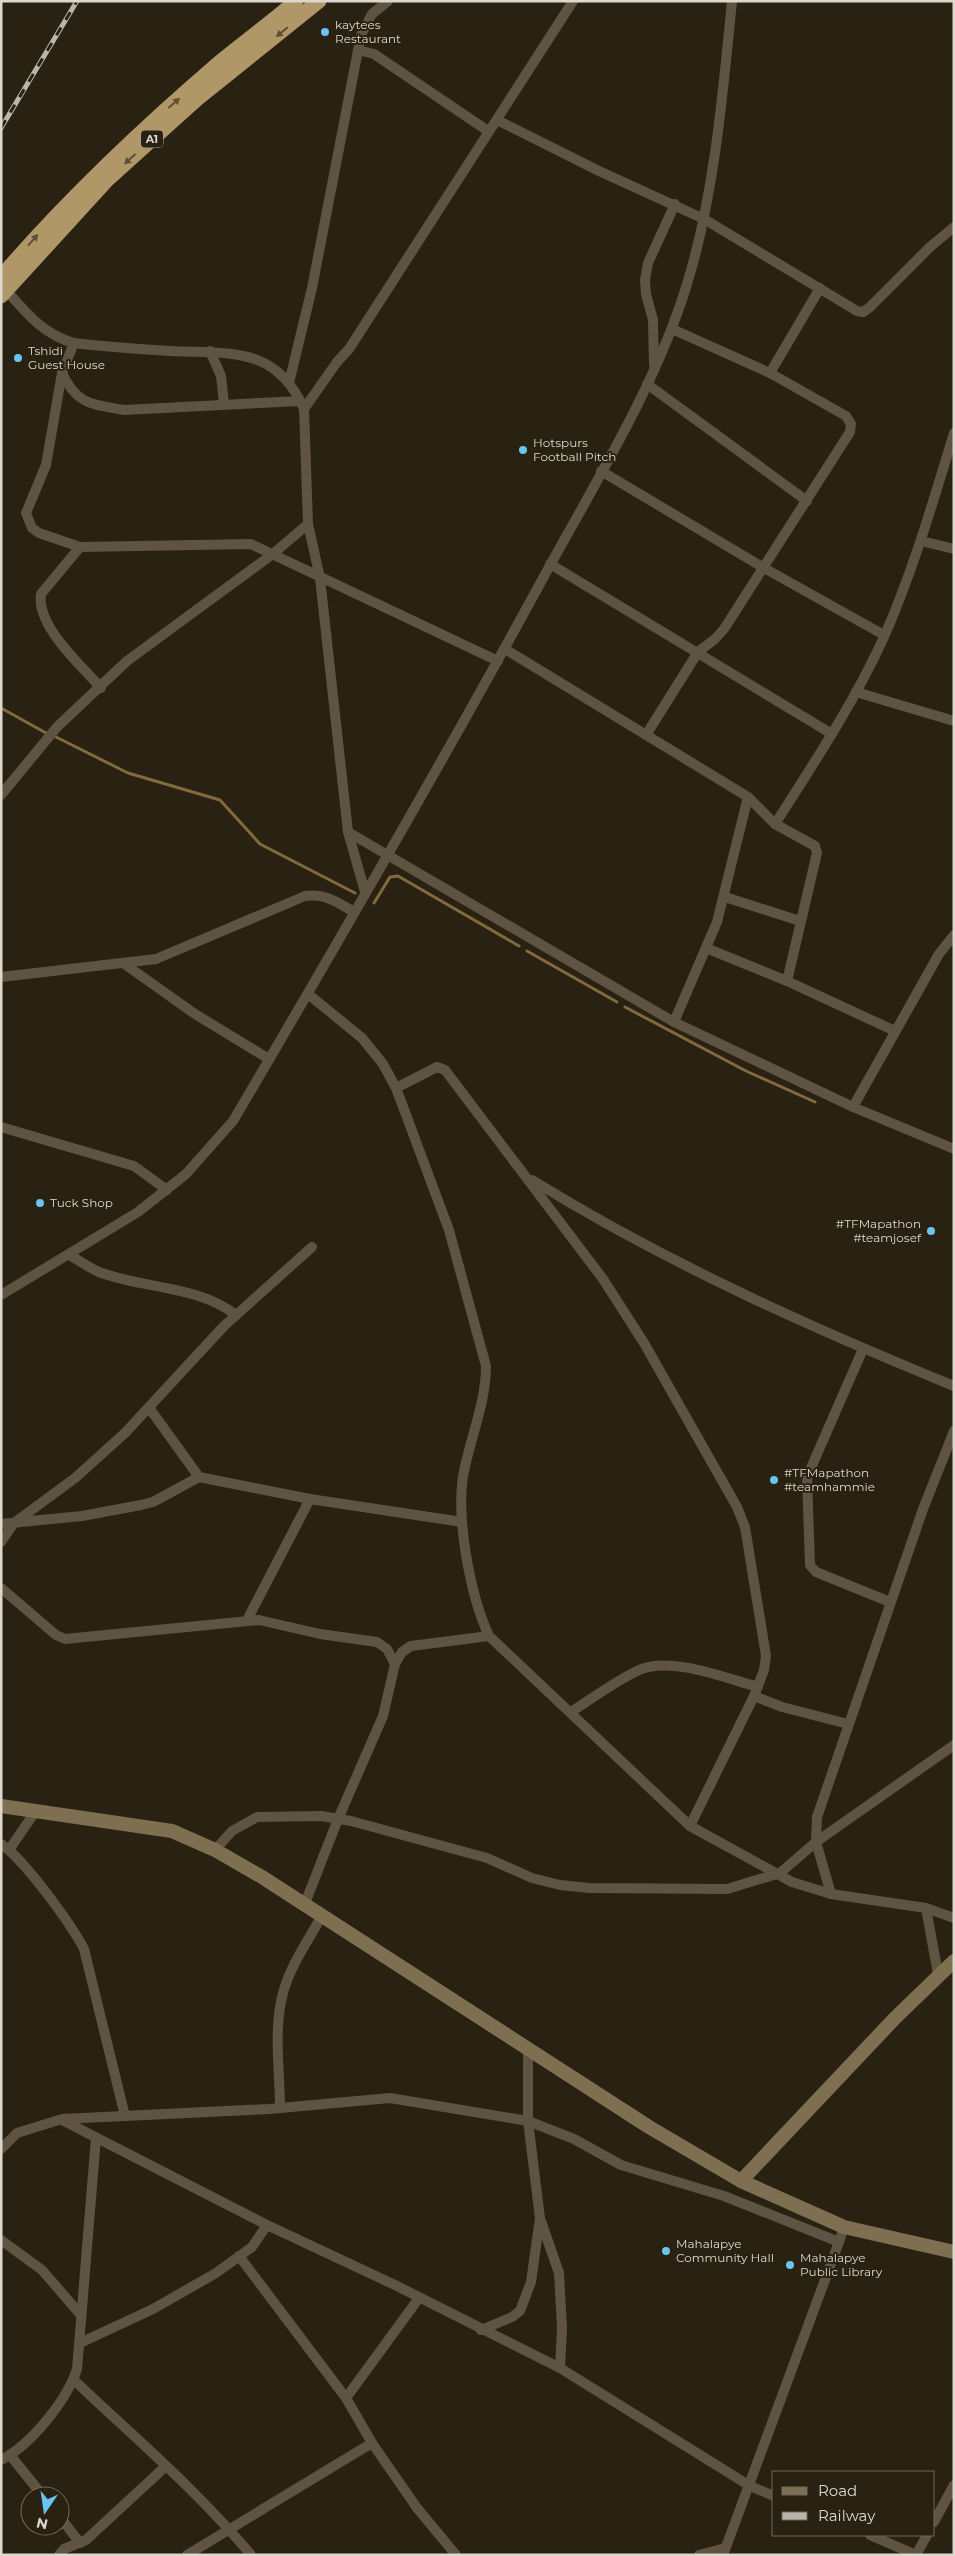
<svg xmlns="http://www.w3.org/2000/svg" width="955" height="2556" font-family="Montserrat,sans-serif">
  <style>
    .lines { fill: none; stroke-linecap: round; stroke-linejoin: round }
    .stream { stroke: #826a3d; stroke-width: 3 }
    .street { stroke: #5e5441; stroke-width: 10 }
    .secondary { stroke: #7f6f51; stroke-width: 14 }
    .highway { stroke: #b09768; stroke-width: 15 }
    .rail-casing { stroke: #bab5aa; stroke-width: 5 }
    .rail { stroke: #292112; stroke-width: 3; stroke-dasharray: 9; stroke-linecap: butt }
    .oneway { fill: #5f5034 }
    .poi-dot { fill: #6ac3f1; stroke: #292112; stroke-width: 2 }
    .labels { text-anchor: middle; stroke-width: 4; stroke-linejoin: round; paint-order: stroke }
    .shield { fill: #292112; stroke: #a7a196; stroke-width: 1 }
    .shield-label { font-size: 11px; font-weight: bold; fill: #ddd8ce }
    .poi-label { font-size: 12px; fill: #ddd8ce; stroke: #292112; text-anchor: start }
  </style>
  <rect width="100%" height="100%" fill="#292112"/>
  <g class="lines">
    <g class="stream">
      <path d="M1,708l45,25"/>
      <path d="M56,737l72,36 92,27 40,44 95,49"/>
      <path d="M374,903l16,-26 8,-1 121,70"/>
      <path d="M527,951l90,51"/>
      <path d="M625,1007l121,64 69,31"/>
    </g>
    <g class="street">
      <path d="M358,50l16,4 114,77"/>
      <path d="M497,120l102,51 105,48 153,92 6,1 6,-4 61,-61 24,-20"/>
      <path d="M6,290c20,23 38,45 68,53 32,4 64,6 96,8 59,3 106,-6 134,58"/>
      <path d="M74,343l-12,30 -16,92 -20,48 6,15 7,5 41,14 171,-3 247,117"/>
      <path d="M210,351l11,25 3,27"/>
      <path d="M654,365l-1,-45 -7,-26 -1,-14 3,-17 27,-59"/>
      <path d="M62,373c15,32 29,31 62,37l176,-9"/>
      <path d="M770,373l50,-85"/>
      <path d="M289,383l23,-95 49,-253 11,-21 16,-13"/>
      <path d="M647,384l160,117"/>
      <path d="M601,471l163,97 120,67"/>
      <path d="M921,541l33,8"/>
      <path d="M80,547l-39,47c-5,32 40,71 60,94"/>
      <path d="M550,564l282,170"/>
      <path d="M505,649l243,148 27,27 40,22 2,7 -30,128"/>
      <path d="M856,692l98,29"/>
      <path d="M646,735l52,-83 17,-13 9,-10 126,-197 1,-8 -5,-8 -76,-43 -98,-44"/>
      <path d="M1,795l56,-68 70,-66 147,-108 34,-29"/>
      <path d="M775,824c39,-61 79,-121 109,-187 29,-66 49,-135 70,-204"/>
      <path d="M348,832l326,190 179,85 101,42"/>
      <path d="M365,892l-17,-60 -28,-254 -12,-54 -4,-115 33,-47 12,-13 224,-348"/>
      <path d="M725,897l75,24"/>
      <path d="M706,948l81,33 108,50"/>
      <path d="M123,963l72,51 74,45"/>
      <path d="M1,977l155,-18 149,-63c20,-3 32,6 49,16"/>
      <path d="M308,994l54,44 21,26 13,24 53,142 37,136c0,36 -15,70 -22,105 -9,44 6,124 25,165l201,190 102,56 39,12"/>
      <path d="M674,1022l43,-100 31,-125"/>
      <path d="M396,1088l41,-21 8,3 158,209 41,64 93,164 8,20 21,129 -2,14 -10,26 -64,130"/>
      <path d="M853,1107l86,-153 15,-19"/>
      <path d="M1,1127l133,39 33,24"/>
      <path d="M532,1180c135,83 275,146 422,206"/>
      <path d="M69,1255c10,5 20,13 30,17 45,17 98,13 137,43"/>
      <path d="M1,1295l137,-83 48,-38 47,-53c103,-175 205,-351 303,-530 52,-97 119,-201 151,-307 27,-87 36,-192 45,-283"/>
      <path d="M863,1349l-56,128 3,88 6,7 74,30"/>
      <path d="M150,1409l49,68"/>
      <path d="M954,1431l-31,78 -106,308 -1,25 15,52 95,14 28,10"/>
      <path d="M1,1524l81,-8 59,-11 12,-3 46,-25 111,22 152,23"/>
      <path d="M1,1542l13,-19 61,-45 50,-45 99,-107 88,-79"/>
      <path d="M1,1588l55,47 9,4 194,-19 61,14 57,8 10,7 8,15"/>
      <path d="M247,1620l63,-121"/>
      <path d="M754,1696l28,11 66,17"/>
      <path d="M571,1712c22,-14 43,-30 66,-41 32,-16 88,7 121,16"/>
      <path d="M1,1844c23,15 70,80 83,105l41,167"/>
      <path d="M9,1850l26,-38"/>
      <path d="M215,1850l17,-19 25,-14 64,-1 30,5 136,37 45,20 28,7 29,3 138,1 53,-16 36,-31 138,-97"/>
      <path d="M304,1906l34,-87 45,-103 12,-52 7,-12 9,-6 78,-10"/>
      <path d="M926,1908l12,66"/>
      <path d="M280,2108c0,-36 -7,-79 3,-115 7,-27 25,-52 38,-76"/>
      <path d="M62,2120l205,105 128,60 165,83 190,118 24,10"/>
      <path d="M1,2149l16,-16 45,-14 207,-10 121,-11 138,23 46,18 47,26 103,31 115,46 5,-15"/>
      <path d="M541,2221l18,52 3,55 -2,40"/>
      <path d="M1,2240l41,30 38,44"/>
      <path d="M239,2256l107,142 26,45 45,65 39,47"/>
      <path d="M481,2330l31,-13 8,-6 11,-29 9,-64 -12,-97v-71"/>
      <path d="M80,2343l73,-34 63,-36 36,-26 15,-22"/>
      <path d="M74,2380c60,57 124,111 177,175"/>
      <path d="M346,2398l73,-100"/>
      <path d="M10,2455l33,41"/>
      <path d="M1,2460c30,-15 66,-60 76,-91l19,-231"/>
      <path d="M60,2517l20,26"/>
      <path d="M934,2522l20,-37"/>
      <path d="M870,2535l46,20"/>
      <path d="M59,2555l5,-6 22,-9 80,-74"/>
      <path d="M187,2555l185,-112"/>
      <path d="M699,2555l26,-7"/>
      <path d="M723,2555l116,-313"/>
      <path d="M916,2555l11,-20"/>
    </g>
    <g class="secondary">
      <path d="M1,1806l171,25 43,19 47,27 387,250 92,54 103,46 110,25"/>
      <path d="M741,2181l154,-163 59,-57"/>
    </g>
    <g class="highway">
      <path d="M1,277c67,-78 140,-147 218,-214 25,-21 52,-40 77,-62"/>
      <path d="M1,296l106,-116 90,-81 122,-98"/>
    </g>
    <g class="rail-casing">
      <path id="rail" d="M1,128l76,-127"/>
    </g>
    <use href="#rail" class="rail"/>
  </g>
  <defs><path id="oneway-solid" d="M-6-.8H1V-3.2L6.5 0L1 3.2V.8H-6Z" transform="scale(1.25)"/></defs>
  <g class="oneway">
    <use href="#oneway-solid" transform="translate(282 32) rotate(140)"/>
    <use href="#oneway-solid" transform="translate(174 103) rotate(-41)"/>
    <use href="#oneway-solid" transform="translate(130 159) rotate(138)"/>
    <use href="#oneway-solid" transform="translate(33 240) rotate(-49)"/>
  </g>
  <g class="poi-dot">
    <circle cx="325" cy="32" r="5"/>
    <circle cx="18" cy="358" r="5"/>
    <circle cx="523" cy="450" r="5"/>
    <circle cx="40" cy="1203" r="5"/>
    <circle cx="931" cy="1231" r="5"/>
    <circle cx="774" cy="1480" r="5"/>
    <circle cx="666" cy="2251" r="5"/>
    <circle cx="790" cy="2265" r="5"/>
  </g>
  <g class="labels">
    <rect class="shield" x="141" y="130.5" width="22" height="17" rx="4"/>
    <g class="shield-label">
      <text x="152" y="143">A1</text>
    </g>
    <g class="poi-label">
      <text x="335" y="29">kaytees<tspan x="335" dy="14">Restaurant</tspan></text>
      <text x="28" y="355">Tshidi<tspan x="28" dy="14">Guest House</tspan></text>
      <text x="533" y="447">Hotspurs<tspan x="533" dy="14">Football Pitch</tspan></text>
      <text x="50" y="1207">Tuck Shop</text>
      <text x="921" y="1228" text-anchor="end">#TFMapathon<tspan x="921" dy="14">#teamjosef</tspan></text>
      <text x="784" y="1477">#TFMapathon<tspan x="784" dy="14">#teamhammie</tspan></text>
      <text x="676" y="2248">Mahalapye<tspan x="676" dy="14">Community Hall</tspan></text>
      <text x="800" y="2262">Mahalapye<tspan x="800" dy="14">Public Library</tspan></text>
    </g>
  </g>
  <rect width="955" height="2556" fill="none" stroke="#ddd8ce" stroke-width="5"/>
  <rect x="772" y="2471" width="162" height="65" fill="#292112" stroke="#716a5d"/>
  <rect x="782" y="2487" width="25" height="8" fill="#7f6f51" stroke="#716a5d"/>
  <text x="818" y="2496" font-size="15" fill="#ddd8ce">Road</text>
  <rect x="782" y="2512" width="25" height="8" fill="#bab5aa" stroke="#716a5d"/>
  <text x="818" y="2521" font-size="15" fill="#ddd8ce">Railway</text>
  <g transform="translate(45 2511) rotate(193)"><circle r="24" fill="#292112" stroke="#716a5d"/>
  <path d="M0-4L9 19L0 12L-9 19Z" fill="#6ac3f1"/>
  <text y="-8" font-size="14" font-weight="bold" text-anchor="middle" fill="#ddd8ce">N</text>
  </g>
</svg>
